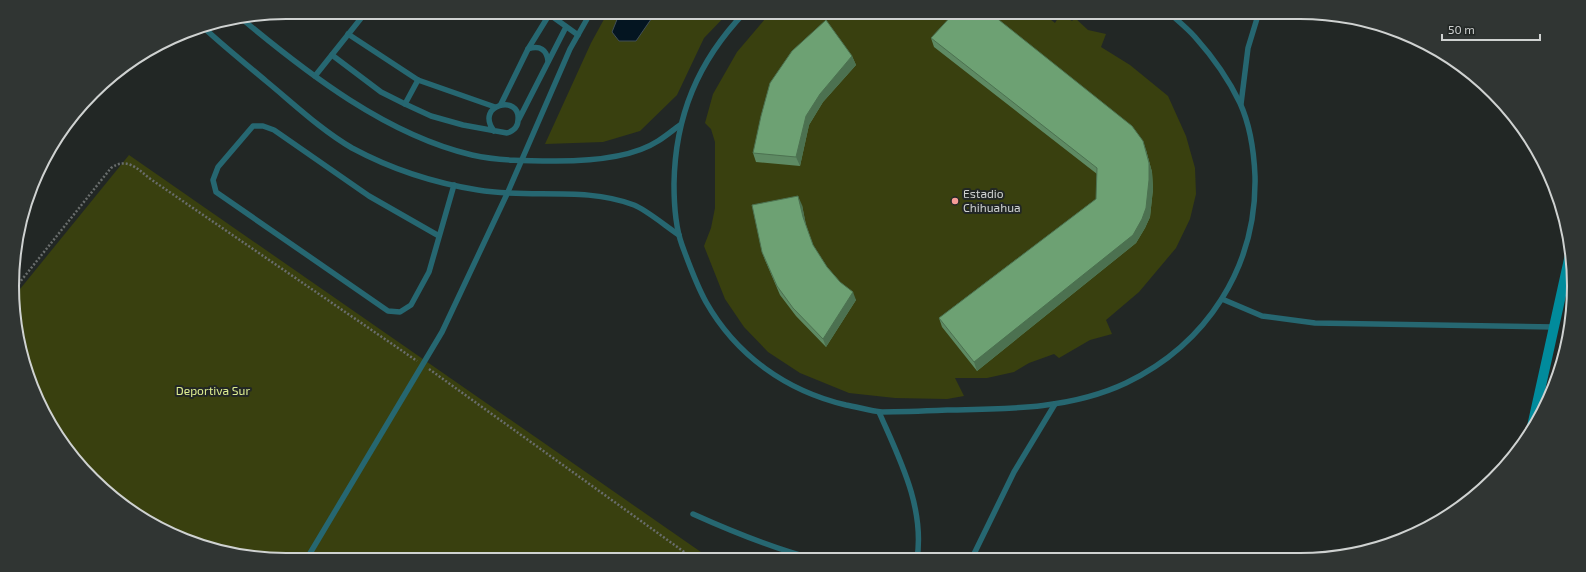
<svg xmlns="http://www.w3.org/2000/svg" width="1586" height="572" font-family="'Exo 2',sans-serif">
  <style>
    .green { fill: #39400f }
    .water { fill: #041521; stroke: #414e56 }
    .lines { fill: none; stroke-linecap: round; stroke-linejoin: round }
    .path { stroke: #696d6c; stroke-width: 2.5; stroke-dasharray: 2 2; stroke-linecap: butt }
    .service { stroke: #266771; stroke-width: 5.5 }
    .secondary { stroke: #018b9c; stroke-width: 10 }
    .wall { fill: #5e8a63 }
    .shaded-wall { fill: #4c7150 }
    .building { fill: #6da173; stroke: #4c7150 }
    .poi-dot { fill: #f59c96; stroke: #222725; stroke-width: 1.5 }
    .labels { text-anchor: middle; stroke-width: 4; stroke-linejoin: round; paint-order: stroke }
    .poi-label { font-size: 12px; fill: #cfd2d1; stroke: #222725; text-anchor: start }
    .park-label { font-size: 12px; fill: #deee91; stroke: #222725 }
    .rim { fill: none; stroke: #cfd2d1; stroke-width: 2 }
  </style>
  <rect width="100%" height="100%" fill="#222725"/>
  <g class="green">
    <path d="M608,12h121l-25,26 -27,57 -37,36 -37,11 -58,2 46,-101z"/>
    <path d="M771,12h270l14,11 6,-10 11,8 3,-3 13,12 18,4 -5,13 29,18 38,31 18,40 9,32 1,26 -6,25 -14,29 -37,44 -33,28 6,14 -22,6 -31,18 -5,-4 -25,9 -15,9 -27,6h-32l9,18 -17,3 -52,-1 -46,-5 -49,-20 -32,-21 -24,-25 -19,-28 -21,-53 7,-18 4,-20v-66l-4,-13 -6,-6 8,-29 24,-42z"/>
    <path d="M129,155l582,404 -425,1 -71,-9 -50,-19 -46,-28 -61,-66 -25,-47 -16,-51 -1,-46z"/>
  </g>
  <path class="water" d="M620,12h36l-20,29h-17l-7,-9z"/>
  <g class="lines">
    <g class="path">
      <path d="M16,287l95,-119c15,-11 26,0 38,10l268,183"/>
      <path d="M429,369l265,190"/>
    </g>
    <g class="service">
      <path d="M546,12l32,23"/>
      <path d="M745,12c-47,49 -70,104 -71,172 0,20 1,42 8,61 7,19 14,39 24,57 30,53 80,89 140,103 12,2 24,6 36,7 23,0 45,-1 68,-2 59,-1 121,-1 176,-27 81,-39 131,-116 129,-207 -1,-24 -5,-51 -15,-73 -11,-23 -28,-47 -45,-66 -8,-9 -18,-17 -27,-25"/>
      <path d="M242,19c66,55 145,116 230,136 27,6 56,6 84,6 31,0 76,-3 102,-20 8,-5 15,-11 22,-16"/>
      <path d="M202,26c20,19 43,37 64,55 28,23 55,49 86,67 39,21 82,35 126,42 51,9 106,-4 156,15 11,4 33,22 45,30"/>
      <path d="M348,34l70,46 77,27"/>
      <path d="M528,49c12,-4 19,1 20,12"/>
      <path d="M332,55l49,37 24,12 26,12 32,9 44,8c6,-2 11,-6 11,-13 3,-26 -44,-16 -24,11"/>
      <path d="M315,76l51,-64"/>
      <path d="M405,104l13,-24"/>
      <path d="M501,104l27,-55 21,-34"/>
      <path d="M1241,104l7,-56 11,-36"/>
      <path d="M519,119l47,-92"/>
      <path d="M439,236l-70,-40 -95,-66 -11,-4h-10l-35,41 -5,13 3,12 172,119 12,1 11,-7 18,-33 25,-87"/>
      <path d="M1222,299l40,17 53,7 239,4"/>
      <path d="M879,412c20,46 46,95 38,147"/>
      <path d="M693,514c40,18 79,34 121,45"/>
      <path d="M972,558l42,-86 41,-68"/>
      <path d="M306,560l136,-228 65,-138 63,-145 21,-37"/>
    </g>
    <path class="secondary" d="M1531,431l40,-181"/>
  </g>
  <g class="wall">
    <path d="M931,38l215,112 6,22 1,17 -3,28 -5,11 -9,15 -159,128 -35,-44 -3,-9 157,-119 1,-25 -163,-127z"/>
    <path d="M852,56l4,9 -33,37 -14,23 -9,41 -44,-4 -3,-9z"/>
    <path d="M802,205l4,20 7,20 14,22 29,33 -30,47 -30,-31 -16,-21 -15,-35 -3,-8z"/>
  </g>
  <g class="shaded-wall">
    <path d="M852,56l4,9 -33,37 -14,23 -9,41 -4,-9 10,-41 14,-22z"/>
    <path d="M1143,141l3,9 6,22 1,17 -3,28 -5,11 -9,15 -159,128 -3,-9z"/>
    <path d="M798,196l4,9 4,20 -3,-8z"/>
    <path d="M853,292l3,8 -30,47 -3,-8z"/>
  </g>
  <g class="building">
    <path d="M955,12h34l143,114 11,15 6,22v17l-3,28 -4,11 -9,16 -159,127 -35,-44 157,-119 1,-31 -166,-130z"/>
    <path d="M826,20l26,36 -32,38 -14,22 -10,41 -43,-4 8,-37 9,-33 22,-32z"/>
    <path d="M798,196l5,21 10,28 14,22 13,15 13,10 -30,47 -30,-31 -16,-22 -15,-34 -10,-47z"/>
  </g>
  <circle class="poi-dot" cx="955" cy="201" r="4"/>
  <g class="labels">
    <g class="poi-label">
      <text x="963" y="198">Estadio<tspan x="963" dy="14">Chihuahua</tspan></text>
    </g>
    <g class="park-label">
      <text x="213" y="395">Deportiva Sur</text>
    </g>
  </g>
  <path d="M0 0H1586V572H0ZM286 19H1300A267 267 0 0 1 1567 286V286A267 267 0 0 1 1300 553H286A267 267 0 0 1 19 286V286A267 267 0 0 1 286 19Z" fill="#303533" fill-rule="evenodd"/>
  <path class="rim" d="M286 19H1300A267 267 0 0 1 1567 286V286A267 267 0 0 1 1300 553H286A267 267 0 0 1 19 286V286A267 267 0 0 1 286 19Z"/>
  <path d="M1442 34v6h98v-6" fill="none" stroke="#cfd2d1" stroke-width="2"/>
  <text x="1448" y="34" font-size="12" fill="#cfd2d1" stroke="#222725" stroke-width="3" paint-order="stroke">50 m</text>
</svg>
